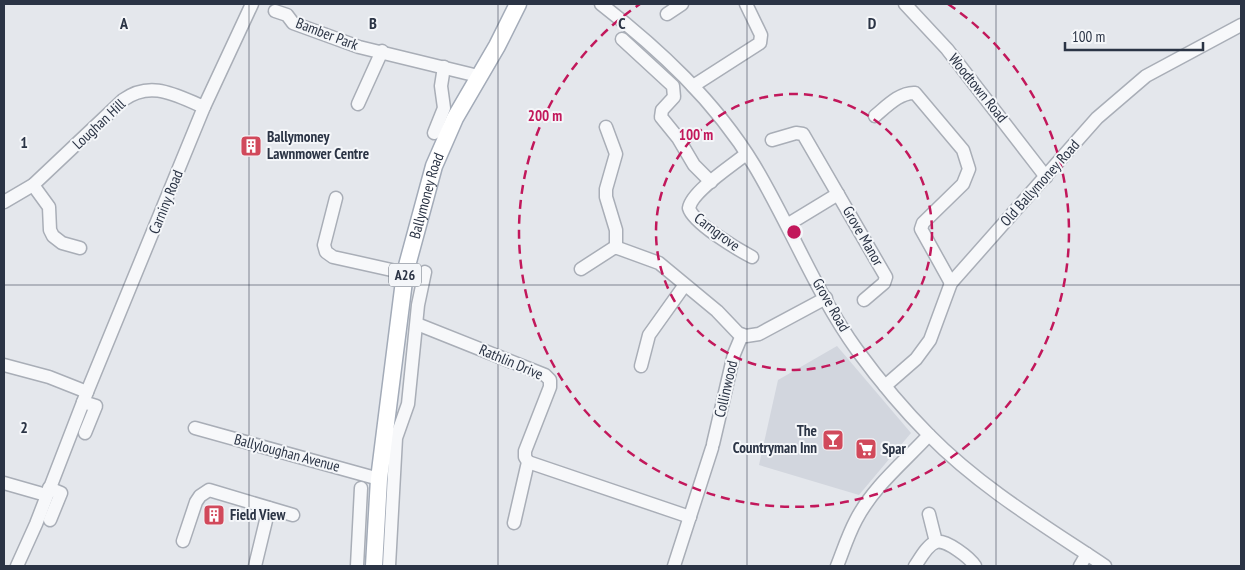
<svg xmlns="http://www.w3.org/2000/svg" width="1245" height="570" font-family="'PT Sans Narrow',sans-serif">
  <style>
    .built { fill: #d2d6de }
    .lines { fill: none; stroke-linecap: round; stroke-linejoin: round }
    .minor-casing { stroke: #a9aeb7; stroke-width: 15 }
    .major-casing { stroke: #a3abb8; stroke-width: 19 }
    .minor { stroke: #f7f8fa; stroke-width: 12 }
    .major { stroke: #fff; stroke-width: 16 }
    .grid { fill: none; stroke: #2b3445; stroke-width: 1; stroke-opacity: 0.55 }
    .ring { fill: none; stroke: #c2185b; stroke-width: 2.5; stroke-dasharray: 9 6 }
    .labels { text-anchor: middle; stroke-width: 4; stroke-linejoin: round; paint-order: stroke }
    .shield { fill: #f4f6f9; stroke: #676e7b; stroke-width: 1 }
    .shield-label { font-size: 14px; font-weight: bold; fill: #2b3445 }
    .street-label { font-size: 15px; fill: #2b3445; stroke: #f4f6f9 }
    .poi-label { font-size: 15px; font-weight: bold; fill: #2b3445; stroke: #f4f6f9; text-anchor: start }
    .grid-label { font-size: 16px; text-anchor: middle; font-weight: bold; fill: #2b3445; stroke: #f4f6f9; stroke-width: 4; stroke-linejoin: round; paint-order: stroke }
    .centre { fill: #c2185b; stroke: #f4f6f9; stroke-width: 2.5 }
    .ring-label { font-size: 15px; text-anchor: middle; font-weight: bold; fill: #c2185b; stroke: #f4f6f9; stroke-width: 4; stroke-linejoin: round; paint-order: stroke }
  </style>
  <rect width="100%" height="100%" fill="#e4e7ec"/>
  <path class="built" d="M837,346l74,87 -52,62 -100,-30 19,-85z"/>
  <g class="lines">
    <g class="minor-casing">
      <g id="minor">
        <path d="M601,4c58,45 114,97 153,161 36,60 62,128 103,185 22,30 46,59 72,85 51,52 116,91 176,131"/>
        <path d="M905,4l42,45 99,128"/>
        <path d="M275,11l12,4 6,8 66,24 119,29"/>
        <path d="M667,14l15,-10"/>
        <path d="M622,39l51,47 1,11 -12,13 -1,7 17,21 16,27 17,17"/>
        <path d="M693,86l67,-43 1,-8 -15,-31"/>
        <path d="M358,104l24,-53"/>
        <path d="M875,116c11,-9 25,-24 40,-23l48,57 6,19 -6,15 -40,39 -2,6 30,54"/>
        <path d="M606,127l10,27 -10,35v8l10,33v17"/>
        <path d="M434,133l10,-25 -3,-22 3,-19"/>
        <path d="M772,140l24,-7 7,1 83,143 -2,6 -20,17"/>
        <path d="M746,154c-13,11 -54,37 -57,54 4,15 48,41 63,49"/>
        <path d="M33,185l16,22 1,23 3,6 9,7 18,5"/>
        <path d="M336,198l-12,47 2,7 7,5 72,16"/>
        <path d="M4,202l29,-17 90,-85c28,-20 52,-5 81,7"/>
        <path d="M787,225l51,-31"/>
        <path d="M581,269l34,-22 44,16 58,48 21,22 8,3 13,-2 67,-36"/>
        <path d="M417,324l128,51 5,5v7l-25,64v6l3,5 -14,61"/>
        <path d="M4,365l45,12 38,15"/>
        <path d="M641,366l8,-31 35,-49"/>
        <path d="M885,386l31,-27 14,-19 21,-57 146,-165 49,-42 95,-51"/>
        <path d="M83,402l13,4 -11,27"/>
        <path d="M195,428l184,51"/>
        <path d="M713,444l21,-90 8,-19"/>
        <path d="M528,462l162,55"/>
        <path d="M4,483l42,12"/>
        <path d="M49,488l12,5 -11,27"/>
        <path d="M929,514l7,28"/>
        <path d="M183,541l13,-39 4,-6 9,-6 84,25"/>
        <path d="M17,566l19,-42 51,-132 117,-285 48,-103"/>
        <path d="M255,566l14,-58"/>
        <path d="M357,566l4,-78"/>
        <path d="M389,566l7,-128 12,-34 10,-99 7,-33"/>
        <path d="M674,566l38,-118"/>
        <path d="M837,566c6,-15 11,-31 19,-46 17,-33 48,-58 73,-85"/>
        <path d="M915,566c5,-7 12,-21 21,-24 10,-3 34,16 39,24"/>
        <path d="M1080,566l7,-12"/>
      </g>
    </g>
    <g class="major-casing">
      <g id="major">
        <path id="s1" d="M374,566l5,-87 26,-206 29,-107 21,-48 42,-72 21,-42"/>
      </g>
    </g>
    <use href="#minor" class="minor"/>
    <use href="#major" class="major"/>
  </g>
  <path class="grid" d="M249,4v562M498,4v562M747,4v562M996,4v562M4,285h1237"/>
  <g class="ring">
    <circle cx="794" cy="232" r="138"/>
    <path d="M948 4A275 275 0 1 1 640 4"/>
  </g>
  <defs>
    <g id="building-square" transform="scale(1.125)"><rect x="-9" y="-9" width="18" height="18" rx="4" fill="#d1495b" stroke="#f4f6f9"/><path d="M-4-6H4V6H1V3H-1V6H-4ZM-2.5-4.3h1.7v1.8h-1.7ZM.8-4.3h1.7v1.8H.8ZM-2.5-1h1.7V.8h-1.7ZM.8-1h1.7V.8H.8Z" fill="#fff"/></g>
    <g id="bar-square" transform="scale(1.125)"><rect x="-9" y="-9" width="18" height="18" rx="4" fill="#d1495b" stroke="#f4f6f9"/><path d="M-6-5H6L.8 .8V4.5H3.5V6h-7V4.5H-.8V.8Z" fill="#fff"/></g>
    <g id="supermarket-square" transform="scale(1.125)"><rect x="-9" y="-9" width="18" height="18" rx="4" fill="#d1495b" stroke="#f4f6f9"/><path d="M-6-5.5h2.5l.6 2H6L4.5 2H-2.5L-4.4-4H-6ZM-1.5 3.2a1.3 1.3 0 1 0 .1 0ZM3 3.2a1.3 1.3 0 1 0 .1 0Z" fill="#fff"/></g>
  </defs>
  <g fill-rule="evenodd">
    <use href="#building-square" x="251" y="146"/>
    <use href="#bar-square" x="833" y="440"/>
    <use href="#supermarket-square" x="866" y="449"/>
    <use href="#building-square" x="214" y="515"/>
  </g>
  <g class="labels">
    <rect class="shield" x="389" y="263.5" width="32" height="23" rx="4"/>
    <g class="shield-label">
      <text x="405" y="280">A26</text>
    </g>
    <g class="street-label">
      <text transform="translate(327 34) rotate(21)" y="5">Bamber Park</text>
      <text transform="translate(978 88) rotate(51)" y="5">Woodtown Road</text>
      <text transform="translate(99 124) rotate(-43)" y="5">Loughan Hill</text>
      <text transform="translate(1040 183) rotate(-48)" y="5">Old Ballymoney Road</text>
      <text dy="5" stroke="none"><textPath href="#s1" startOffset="375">Ballymoney Road</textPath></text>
      <text transform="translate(166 202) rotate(-68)" y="5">Carniny Road</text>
      <text transform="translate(717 232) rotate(37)" y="5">Carngrove</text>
      <text transform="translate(863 236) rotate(60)" y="5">Grove Manor</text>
      <text transform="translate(831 305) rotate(60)" y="5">Grove Road</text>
      <text transform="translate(511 362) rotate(23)" y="5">Rathlin Drive</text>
      <text transform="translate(726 389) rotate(-77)" y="5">Collinwood</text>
      <text transform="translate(287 453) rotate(15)" y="5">Ballyloughan Avenue</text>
    </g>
    <g class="poi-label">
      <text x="267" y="142">Ballymoney<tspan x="267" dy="17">Lawnmower Centre</tspan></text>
      <text x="817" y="436" text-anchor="end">The<tspan x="817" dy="17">Countryman Inn</tspan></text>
      <text x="882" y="454">Spar</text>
      <text x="230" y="520">Field View</text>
    </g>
  </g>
  <g class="grid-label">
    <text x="124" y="29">A</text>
    <text x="373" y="29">B</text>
    <text x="622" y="29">C</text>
    <text x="872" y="29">D</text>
    <text x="24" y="148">1</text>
    <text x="24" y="433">2</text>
  </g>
  <circle cx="794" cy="232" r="8" class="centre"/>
  <g class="ring-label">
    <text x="545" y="121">200 m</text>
    <text x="696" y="140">100 m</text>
  </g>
  <rect width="1245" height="570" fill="none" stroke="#2b3445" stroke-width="10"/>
  <path d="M1065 42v8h138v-8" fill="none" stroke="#2b3445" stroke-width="2.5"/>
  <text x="1072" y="42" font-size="15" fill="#2b3445" stroke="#f4f6f9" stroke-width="4" paint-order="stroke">100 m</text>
</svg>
